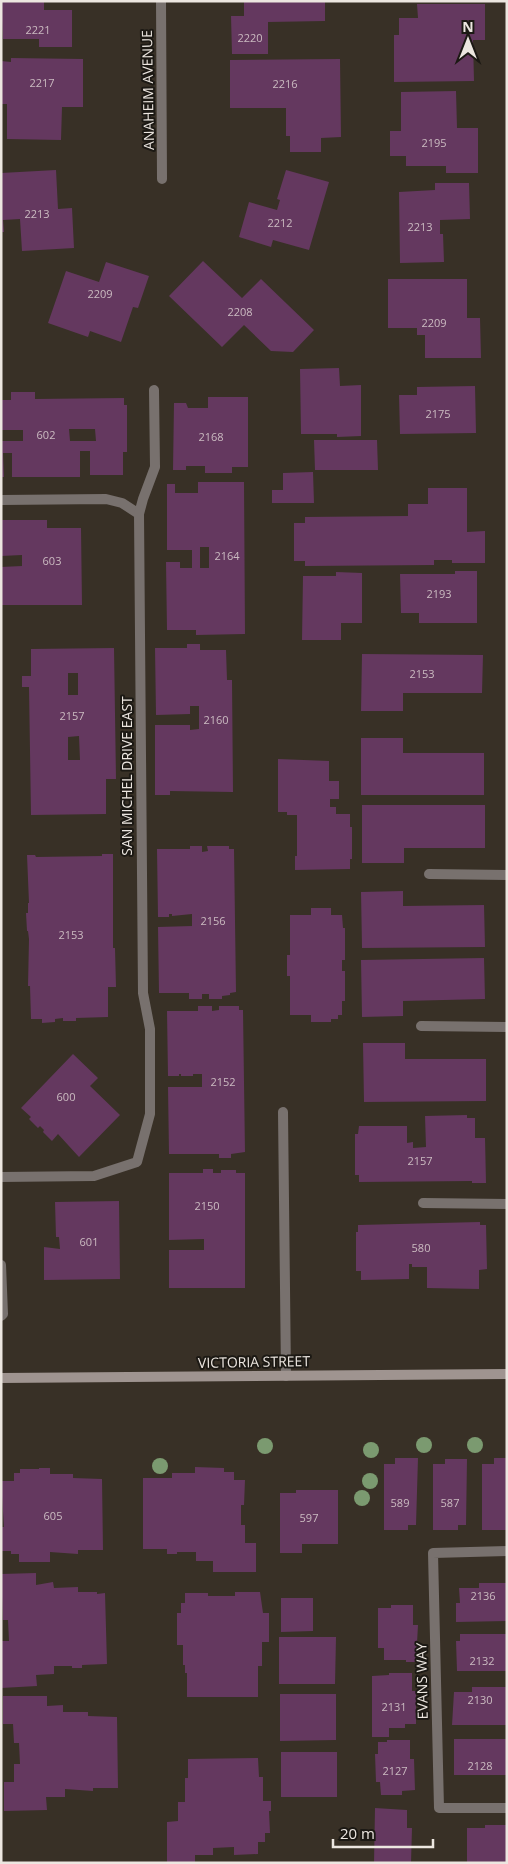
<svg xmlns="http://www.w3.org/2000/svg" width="508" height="1864" font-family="'Open Sans',sans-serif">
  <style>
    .building { fill: #64385f; fill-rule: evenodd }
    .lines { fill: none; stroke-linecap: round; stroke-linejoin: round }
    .service { stroke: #78716e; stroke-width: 10 }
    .minor { stroke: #78716e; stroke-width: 10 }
    .secondary { stroke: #9f9490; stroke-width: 10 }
    .tree { fill: #7b9a70 }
    .labels { text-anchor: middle; stroke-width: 4; stroke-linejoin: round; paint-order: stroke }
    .number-label { font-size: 11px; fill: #cabac0 }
    .street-label { font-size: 14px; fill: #ece6e0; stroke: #1c1914 }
  </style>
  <rect width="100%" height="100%" fill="#383026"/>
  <g class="building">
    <path d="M1,1h43v9h28v37h-33v-8h-36z"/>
    <path d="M244,1h81v20l-57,1v32h-36l-1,-38h13z"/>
    <path d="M417,4h68v36h-12l1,41 -80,1v-47h5v-17h19z"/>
    <path d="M11,58l72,1v48h-21l-1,33 -54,-1v-35h-6v-43l10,1z"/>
    <path d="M340,59l1,78 -20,1v14h-31v-16h-4v-28h-56v-48z"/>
    <path d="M456,91l1,37h21v45h-32v-7h-40v-10h-16v-25h11v-39z"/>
    <path d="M56,170l2,39 14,-1 2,40 -52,3 -2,-32 -17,1 1,12h-3v-59z"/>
    <path d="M286,170l43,12 -20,68 -36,-10 -2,7 -32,-10 10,-35 28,8 3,-10 -3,-1z"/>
    <path d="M435,183h34l1,36 -30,1v14h3l1,28 -44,1 -1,-71 36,-2z"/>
    <path d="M203,261l39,37 19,-19 53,51 -21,22 -22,-1 -27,-26 -22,22 -53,-51z"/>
    <path d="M106,262l43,14 -11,32 -5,-1 -12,35 -31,-11 -2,6 -40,-14 18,-52 33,11z"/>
    <path d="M388,279h79v39h13l1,40h-56v-23h-8v-7h-29z"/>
    <path d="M339,368l1,18 21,-1v51l-24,1v-3h-36l-1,-65z"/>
    <path d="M475,386l1,47 -76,1 -1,-39h18v-8z"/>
    <path d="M11,392h24v7l89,-1v7h3v47h-4v23h-33v-24h-10v26h-68v-24h-9l1,24h-3v-36h22v-11h-22v-30h10zM69,429h26l1,12h-26z"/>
    <path d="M208,397h40v70h-16v6h-27v-7h-19v4h-13l1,-67h12l2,5h20z"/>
    <path d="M314,440h63l1,30h-63z"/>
    <path d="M313,472l1,31h-42v-13h11v-17z"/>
    <path d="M198,482h46l1,152 -49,1v-5h-29l-1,-68h14v6h12v-18h-25v-66h8v9h23zM200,547h9v21h-9z"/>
    <path d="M428,488h39v44l18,-1v32h-33v-3h-18v5l-129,1v-5h-11v-38h11v-6l103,-1v-12h20z"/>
    <path d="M1,520h46v8h34l1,77h-81v-38l21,-1v-11l-21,1z"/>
    <path d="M455,571h22v52h-58v-10h-18l-1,-39h55z"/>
    <path d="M336,572l26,1v50h-21v17h-39l1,-64h33z"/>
    <path d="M187,644h13v6h26l1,30h5l1,112 -63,-1v4h-15v-70h35v5l9,-1v-23h-9v8l-34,1 -1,-67h32z"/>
    <path d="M114,648l2,131h-10v35l-75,1 -2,-128h-7v-11h9v-27zM68,673h10v22h-10zM79,736l1,24h-12v-23z"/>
    <path d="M362,654l121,1 -1,38h-79v18h-42z"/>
    <path d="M361,738h42v15h81v42h-123z"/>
    <path d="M278,759l51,2v20h10v18h-9v8h6v7h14v13h2v32h-2v10l-55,1v-14h2v-41h-10v-3h-9z"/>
    <path d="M362,805h123v43h-81v15h-42z"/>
    <path d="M190,846h12v6l6,-1 -1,-5h22v3h5l2,143 -6,1v2l-8,1v3h-13v-5h-7v5h-13v-6h-30l-1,-66 34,-1v-12l-20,2v-2h-3v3h-11l-1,-68h33z"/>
    <path d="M102,854h11v94h2l1,39h-8v30l-32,1v3h-13v-3l-8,1v3l-13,1v-4h-11l-1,-33h-2l1,-47 -1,-8h-1l-1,-18h2v-10h1l-2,-48h8l1,2 66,-1z"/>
    <path d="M403,891v15l81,-1 1,42 -123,1 -1,-56z"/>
    <path d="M311,908h20v7h11l1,13h2v32h-3v11h3v30h-3v14h-4v4h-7v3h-20v-7h-21v-39h-3v-21h3v-40h21z"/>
    <path d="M484,958l1,41 -82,2v15l-41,1 -1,-57z"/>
    <path d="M198,1006h14v5l7,-1v-4h20v4h4l2,142 -14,2v4h-12v-4h-50l-1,-67h34v-13h-9v2h-12v-2h-2v2h-11l-1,-65h31z"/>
    <path d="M363,1043h42v16h81v42l-122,1z"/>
    <path d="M73,1054l25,24 -8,8 30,29 -41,42 -21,-23 -6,7 -9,-9 1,-2 -4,-4 -2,2 -9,-9 2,-2 -10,-9z"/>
    <path d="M467,1115v3h8v20h10l1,45h-14v-2l-113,1v-7h-4v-41h3l1,-8h48v17l6,-1v6l13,-1 -1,-31z"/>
    <path d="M203,1169h10v4h8v-3h15v3h9v115h-76v-38h35v-11l-35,1v-67h34z"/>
    <path d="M119,1201l1,78 -76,1v-33l16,2 -1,-12h-3l-1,-35z"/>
    <path d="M480,1222v3h6l1,44 -8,1v19l-52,-1v-21h-15v-3h-3v15l-48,1v-9h-5v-39h2v-7z"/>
    <path d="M395,1458h23l-2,67h-8v5h-24v-66h11z"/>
    <path d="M494,1458h13v72h-25v-66h12z"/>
    <path d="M445,1459h22l-1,66h-8v5h-25v-66h12z"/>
    <path d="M195,1467l29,1v4h10v8h11l-1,25h-3v20h4v18h11v29h-43v-11h-17v-9h-19v2h-10v-5h-24v-71h29v-5h23z"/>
    <path d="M39,1468h11v6h23v4l29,1 1,71h-25v4l-28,-2v10h-31v-8h-8v-3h-10v-24h3l-3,-46h13v-8h6v-4h19z"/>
    <path d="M296,1490h42v54h-36v9h-22v-60h16z"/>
    <path d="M36,1573v12l17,-3 1,6 24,-1v5h19v2l8,-1 2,71 -25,1v3h-10v-2h-18v8l-18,1 1,11 -36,2 1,-47h7l-1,-21h-5l-2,-46z"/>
    <path d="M479,1583h28v38l-51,1v-19h4l-1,-15h20z"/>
    <path d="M235,1592h25l3,21h6v29h-7v24h-4v31h-71v-24h-2v-8h-2v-20h-6v-32h4v-10h4v-10h23v3h27z"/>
    <path d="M281,1598h32v33l-32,1z"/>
    <path d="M391,1605h22v20h5l-2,37h-10v-2h-22v-12h-6v-40h13z"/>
    <path d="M460,1634h47v37h-50l-1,-30h4z"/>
    <path d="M279,1637h57l-1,47h-56z"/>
    <path d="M389,1673h23v18h4v33h-11v4h-16v9h-17v-61l17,-1z"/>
    <path d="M472,1687h35v38h-55l2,-33h18z"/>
    <path d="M280,1694h56v46l-56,1z"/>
    <path d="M3,1696h44v10l16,-1v7h25v4l29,1 1,71h-25v3l-28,-2v8h-19l1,13 -43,1v-29h10v-18h6l-1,-21h-5l-1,-19h-10z"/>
    <rect x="454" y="1739" width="53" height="36"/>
    <path d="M387,1740h23v19h4l1,31 -13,1v4h-21l-1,-13h-4l-1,-28h3v-12h9z"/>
    <rect x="281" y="1752" width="56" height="45"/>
    <path d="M258,1758l1,19h4v24h8v10h-2l1,22h-5v9h-7v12l-24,1v-8l-21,1v7h-18v8h-28v-41l11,-1v-19h7v-24h3v-19z"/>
    <path d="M375,1808l32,2v18h5l-1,35h-37z"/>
    <path d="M485,1825h22v38h-40v-35h18z"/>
  </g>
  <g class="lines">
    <g class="service">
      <path d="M429,874l78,1"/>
      <path d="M421,1026l86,1"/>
      <path d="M283,1112l3,264"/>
      <path d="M423,1203l84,1"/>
      <path d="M507,1551l-74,2 6,255h68"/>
    </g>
    <g class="minor">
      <path d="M161,1l1,178"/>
      <path d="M1,500l105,-1 16,4 17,11"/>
      <path d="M1,1177l93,-1 43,-14 13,-48v-85l-7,-36 -4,-479 4,-15 12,-32 -1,-77"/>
      <path d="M1,1265l2,49 -2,2"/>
    </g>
    <path class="secondary" d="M1,1378l506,-4"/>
  </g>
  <g class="tree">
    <circle cx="424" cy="1445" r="8"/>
    <circle cx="475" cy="1445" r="8"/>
    <circle cx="265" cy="1446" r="8"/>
    <circle cx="371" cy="1450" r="8"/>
    <circle cx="160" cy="1466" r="8"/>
    <circle cx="370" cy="1481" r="8"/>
    <circle cx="362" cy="1498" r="8"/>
  </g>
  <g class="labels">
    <g class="number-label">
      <text x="38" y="34">2221</text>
      <text x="250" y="42">2220</text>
      <text x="42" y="87">2217</text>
      <text x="285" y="88">2216</text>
      <text x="434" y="147">2195</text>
      <text x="37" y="218">2213</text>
      <text x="280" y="227">2212</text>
      <text x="420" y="231">2213</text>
      <text x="100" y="298">2209</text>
      <text x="240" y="316">2208</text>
      <text x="434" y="327">2209</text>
      <text x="438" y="418">2175</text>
      <text x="46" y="439">602</text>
      <text x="211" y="441">2168</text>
      <text x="227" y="560">2164</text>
      <text x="52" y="565">603</text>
      <text x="439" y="598">2193</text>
      <text x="422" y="678">2153</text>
      <text x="72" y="720">2157</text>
      <text x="216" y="724">2160</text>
      <text x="213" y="925">2156</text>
      <text x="71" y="939">2153</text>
      <text x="223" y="1086">2152</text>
      <text x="66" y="1101">600</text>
      <text x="420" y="1165">2157</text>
      <text x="207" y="1210">2150</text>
      <text x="89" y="1246">601</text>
      <text x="421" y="1252">580</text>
      <text x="400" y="1507">589</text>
      <text x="450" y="1507">587</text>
      <text x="53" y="1520">605</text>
      <text x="309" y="1522">597</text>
      <text x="483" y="1600">2136</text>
      <text x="482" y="1665">2132</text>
      <text x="480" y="1704">2130</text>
      <text x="394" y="1711">2131</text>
      <text x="480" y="1770">2128</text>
      <text x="395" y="1775">2127</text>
    </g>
    <g class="street-label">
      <text transform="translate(148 90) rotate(-91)" y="5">ANAHEIM AVENUE</text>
      <text transform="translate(127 776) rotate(-90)" y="5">SAN MICHEL DRIVE EAST</text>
      <text transform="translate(254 1362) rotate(-1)" y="5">VICTORIA STREET</text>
      <text transform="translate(422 1681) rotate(-91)" y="5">EVANS WAY</text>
    </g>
  </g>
  <rect width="508" height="1864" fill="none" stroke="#ece6e0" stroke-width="5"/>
  <g transform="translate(468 40)" stroke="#1c1914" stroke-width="4" paint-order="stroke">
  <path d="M0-4L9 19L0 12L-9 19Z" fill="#ece6e0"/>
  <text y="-8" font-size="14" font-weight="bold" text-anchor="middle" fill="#ece6e0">N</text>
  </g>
  <path d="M333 1839v8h100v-8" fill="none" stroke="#ece6e0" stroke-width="2.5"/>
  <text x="340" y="1839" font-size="15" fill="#ece6e0" stroke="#1c1914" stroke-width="4" paint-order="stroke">20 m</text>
</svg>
